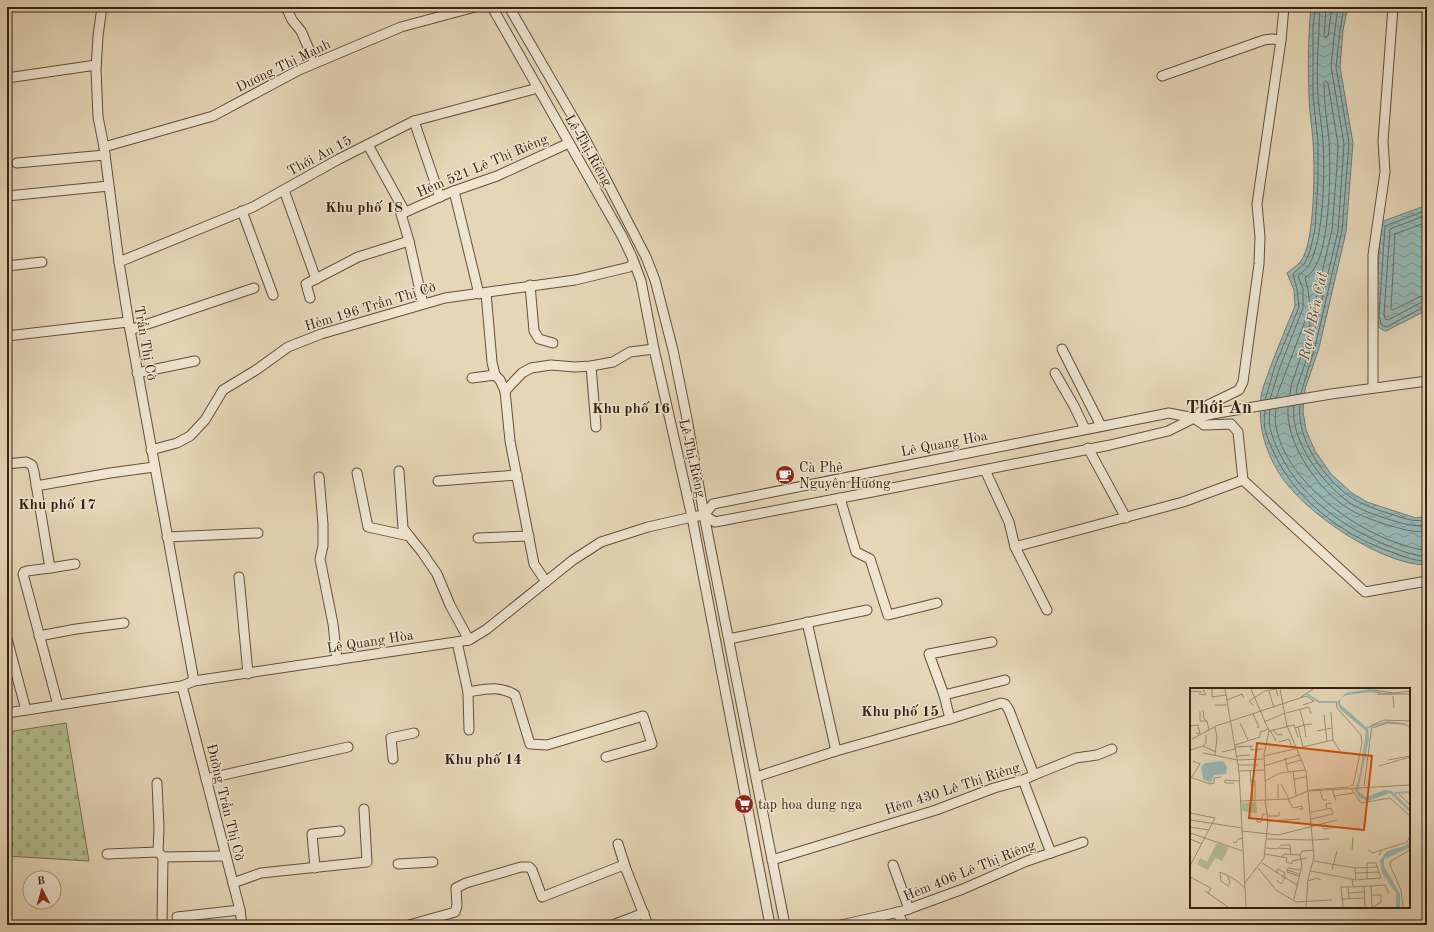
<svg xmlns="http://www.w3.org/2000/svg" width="1434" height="932" font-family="'Old Standard TT',serif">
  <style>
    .cemetery { fill: url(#cemetery-stones); stroke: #767051 }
    .water { fill: url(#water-waves); stroke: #717c74 }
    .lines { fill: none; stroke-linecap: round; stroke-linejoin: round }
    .shore { stroke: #676c64; stroke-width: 1 }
    .minor-casing { stroke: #624e3c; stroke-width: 11 }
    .minor { stroke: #eee4d0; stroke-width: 9 }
    .labels { text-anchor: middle; stroke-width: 3; stroke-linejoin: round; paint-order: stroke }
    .street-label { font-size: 14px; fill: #372113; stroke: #eee4d0 }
    .poi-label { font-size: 14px; fill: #372113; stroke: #eee4d0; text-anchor: start }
    .neighbourhood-label { font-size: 15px; font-weight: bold; fill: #372113; stroke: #eee4d0 }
    .water-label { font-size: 15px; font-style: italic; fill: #544e44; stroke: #eee4d0 }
    .district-label { font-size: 18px; font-weight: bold; fill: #372113; stroke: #eee4d0 }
    .inset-river { fill: none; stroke: #97b8b5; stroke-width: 2 }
    .inset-road { fill: none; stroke: #9f8e75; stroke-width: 1 }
    .view { fill: #cd510d; fill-opacity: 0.15; stroke: #cd510d; stroke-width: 2 }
    .inset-edge { fill: none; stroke: #372113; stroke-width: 2 }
  </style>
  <defs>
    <pattern id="cemetery-stones" width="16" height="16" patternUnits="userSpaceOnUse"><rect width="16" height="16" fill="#b4be8f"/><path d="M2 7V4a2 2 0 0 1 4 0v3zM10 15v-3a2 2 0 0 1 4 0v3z" fill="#9ba37a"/></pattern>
    <pattern id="water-waves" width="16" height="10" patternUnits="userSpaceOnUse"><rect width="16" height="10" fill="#97b8b5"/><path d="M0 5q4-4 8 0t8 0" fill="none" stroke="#7c9592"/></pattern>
  </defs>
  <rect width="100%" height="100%" fill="#e5d6b7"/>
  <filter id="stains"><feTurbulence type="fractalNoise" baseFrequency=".005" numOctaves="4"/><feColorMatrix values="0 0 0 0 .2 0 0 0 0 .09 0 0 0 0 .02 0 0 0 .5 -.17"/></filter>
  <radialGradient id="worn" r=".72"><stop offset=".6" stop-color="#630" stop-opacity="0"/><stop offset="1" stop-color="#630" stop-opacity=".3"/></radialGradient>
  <path class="cemetery" d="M66,723l23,138 -82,-5v-124z"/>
  <g class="water">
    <path d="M1311,7h37l-5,23 -3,37 13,76 -7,89 -27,116 -14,41 -2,22 3,19 9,21 16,23 21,19 15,9 18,6 31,10 11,-2v49c-46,0 -124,-53 -148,-92 -15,-25 -21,-48 -18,-76 1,-8 5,-18 8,-26 8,-22 17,-43 26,-65l-1,-16 -7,-17c5,-4 11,-8 14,-12 14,-18 14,-96 12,-120 -1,-15 -4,-31 -4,-46 -1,-29 -1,-59 2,-88z"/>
    <path d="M1427,205v105l-41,21c-9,-2 -9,-8 -11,-16l6,-93z"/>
  </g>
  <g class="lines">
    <g class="shore">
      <path d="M1326,7l-2,29 2,2 2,-2 4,-29"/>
      <path d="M1326,81l2,2 10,61 -1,22 -5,64 -18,77 -2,2 -2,-2 -2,-18 -3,-11c3,-3 7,-5 9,-9 16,-24 17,-99 15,-129 -2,-19 -5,-38 -5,-57z"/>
      <path d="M1427,210l-42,16 -6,89 2,9 2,2 3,1 38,-20h3"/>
      <path d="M1427,215l-37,14 -6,85 1,5 3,1 34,-18 5,-1"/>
      <path d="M1427,222l-32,12 -4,75 2,1 26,-13 8,-2"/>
      <path d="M1301,393l14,-46 27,-116 7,-88 -13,-76 4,-37 4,-23"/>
      <path d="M1296,394l1,-7 14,-41 27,-115 6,-87 -13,-78 4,-37 3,-22"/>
      <path d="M1276,398l32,-85 2,-1 2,2 -7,30 -14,42 -1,9"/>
      <path d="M1270,399l10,-32 23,-59v-19l-5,-13c4,-4 9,-7 11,-11 15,-25 16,-94 14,-124 -1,-15 -4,-30 -5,-45 -2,-30 1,-60 2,-89"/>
      <path d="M1265,400l10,-34 24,-59 -2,-18 -4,-15 12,-11 5,-12 5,-22 3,-49v-38l-5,-46v-69l2,-20"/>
      <path d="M1300,405c-4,34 23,72 49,91 13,9 28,14 42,18 15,5 21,8 36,6"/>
      <path d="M1294,406c-4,34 26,74 52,94 13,10 29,15 45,20 14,4 21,7 36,5"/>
      <path d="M1288,407c-3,35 28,79 55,98 14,10 29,15 45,20 15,4 24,8 39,6"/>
      <path d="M1276,409c-1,6 -1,12 0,18 9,50 68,95 113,113 12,4 25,10 38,10"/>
      <path d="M1270,410c-1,6 -1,12 0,18 2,9 6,18 10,26 21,43 65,75 109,92 13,5 24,10 38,10"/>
      <path d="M1265,411c-1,6 -1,12 0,18 2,9 6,18 10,26 21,44 65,78 111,95 14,5 26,11 41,11"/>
    </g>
    <g class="minor-casing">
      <g id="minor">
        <path d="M102,7l-4,29 -2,33 2,48 6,30 15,115 11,68 64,351"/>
        <path d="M286,7l6,13 9,11 14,32"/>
        <path d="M492,7l130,229 10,21 9,24 13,68 38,168 78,408"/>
        <path d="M509,7l72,124 65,126 9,23 18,70 14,69 17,96 81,410"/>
        <path d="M1162,76l102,-36 8,-1 9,1"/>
        <path d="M7,78l89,-13"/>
        <path d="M414,121l26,76"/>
        <path d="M368,145l37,67"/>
        <path d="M104,147l109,-31 86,-46 102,-43 74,-20"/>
        <path d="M17,163l88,-8"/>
        <path d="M284,190l32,89"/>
        <path d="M454,191l25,103"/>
        <path d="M7,196l102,-10"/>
        <path d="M242,211l31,84"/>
        <path d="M119,262l134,-55 86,-48 75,-38 124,-33"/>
        <path d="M7,266l35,-4"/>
        <path d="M530,285l4,46 5,8 14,4"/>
        <path d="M486,293l6,69 3,13 5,5 5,11 5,50 24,123 12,18"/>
        <path d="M310,298l-4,-14 52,-27 51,-16"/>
        <path d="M423,304l-14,-63 -8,-27 50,-22 46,-16 72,-33"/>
        <path d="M130,330l124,-42"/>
        <path d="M7,336l121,-14"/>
        <path d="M1062,349l39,77"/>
        <path d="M591,366l5,61"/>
        <path d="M137,373l58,-12"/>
        <path d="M1055,373l19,33 11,23"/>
        <path d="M472,378l23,-3"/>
        <path d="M1373,388v-133l12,-83 -2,-31 10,-134"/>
        <path d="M505,391l17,-18 9,-5 20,-3 24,2 16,-1 22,-4 17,-10 24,-3"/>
        <path d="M1194,418l14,-13 31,-15 4,-8 16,-118 1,-27 -3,-33 24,-164 3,-33"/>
        <path d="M1088,448l38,70"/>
        <path d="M151,450l26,-7 13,-7 15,-16 18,-30 33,-20 32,-23 33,-13 124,-36 130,-18 54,-13 5,-4"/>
        <path d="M7,464l19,-2 6,3 2,7 16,96 -23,3 -3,1 -1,2 35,131"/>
        <path d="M985,470l24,52 6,25 32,63"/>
        <path d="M399,471l4,57 6,8"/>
        <path d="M357,473l11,54 41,9 13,16 15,22 13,31 19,35"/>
        <path d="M319,477l4,47v22l-3,13 13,65 4,36"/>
        <path d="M438,481l79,-6"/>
        <path d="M36,486l74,-13 44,-6"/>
        <path d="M840,498l16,54 14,7 18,56 49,-12"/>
        <path d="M704,515l9,-11 456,-91 25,5 10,7 27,-1 7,8 5,48 122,112 62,-11"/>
        <path d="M167,537l91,-4"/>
        <path d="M478,538l51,-2"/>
        <path d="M1015,547l168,-45 60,-22"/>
        <path d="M50,568l25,-4"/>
        <path d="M239,577l9,97"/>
        <path d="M807,622l29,129"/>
        <path d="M39,636l37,-7 48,-6"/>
        <path d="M7,639l19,71"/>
        <path d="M729,639l138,-29"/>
        <path d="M457,642l11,50c18,-3 31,-7 47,3l15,49 17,1 96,-29 9,28 -46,13"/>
        <path d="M182,686l58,224 2,15"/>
        <path d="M468,692l1,38"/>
        <path d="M944,695l61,-15"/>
        <path d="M7,713l175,-27 12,-5 275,-41 18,-11 86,-69 28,-18 47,-15 44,-10 12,-2 11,7 157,-30 238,-47 58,-14 26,-13 18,-4 119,-20 96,-13"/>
        <path d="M393,759l-2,-21 23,-5"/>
        <path d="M1034,775l42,-17 21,-3 15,-6"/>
        <path d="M756,777l80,-26 114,-32 -6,-24 -15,-41 63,-12"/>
        <path d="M206,779l142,-32"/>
        <path d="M1023,780l28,73"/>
        <path d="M157,783l2,45 -1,24 5,5"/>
        <path d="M618,844l8,25 22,56"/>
        <path d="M107,854l51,-2"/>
        <path d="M772,860l164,-50 58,-22 29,-8 11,-5 -25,-65 -4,-6 -4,-1 -51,16"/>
        <path d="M398,864l35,-2"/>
        <path d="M893,865l16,44"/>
        <path d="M315,868l-3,-34 28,-3"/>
        <path d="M233,883l28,-10 106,-11 -3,-53"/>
        <path d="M897,912l7,13"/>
        <path d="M177,917l63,-7"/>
        <path d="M162,925l1,-68 62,-1"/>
        <path d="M409,925l46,-13 2,-6 -1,-18 10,-5 55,-16h8l3,3 10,27 79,-31 5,3"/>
        <path d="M613,925l31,-12"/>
        <path d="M841,925l62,-14 60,-22 64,-28 56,-19"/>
      </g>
    </g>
    <use href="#minor" class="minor"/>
  </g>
  <defs>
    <g id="cafe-disc" transform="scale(1)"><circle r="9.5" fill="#8f2418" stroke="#eee4d0"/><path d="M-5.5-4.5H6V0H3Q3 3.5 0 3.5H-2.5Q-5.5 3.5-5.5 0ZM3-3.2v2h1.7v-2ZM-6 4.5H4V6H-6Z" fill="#fff"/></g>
    <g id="supermarket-disc" transform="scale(1)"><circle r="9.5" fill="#8f2418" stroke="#eee4d0"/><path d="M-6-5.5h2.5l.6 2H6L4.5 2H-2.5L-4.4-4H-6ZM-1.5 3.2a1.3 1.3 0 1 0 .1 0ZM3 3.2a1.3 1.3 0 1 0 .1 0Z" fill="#fff"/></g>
  </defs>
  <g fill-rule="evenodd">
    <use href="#cafe-disc" x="785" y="475"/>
    <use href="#supermarket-disc" x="744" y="804"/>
  </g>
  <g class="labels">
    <g class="street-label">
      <text transform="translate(283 65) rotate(-26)" y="5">Dương Thị Mạnh</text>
      <text transform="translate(589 150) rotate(60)" y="5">Lê Thị Riêng</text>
      <text transform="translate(319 155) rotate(-28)" y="5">Thới An 15</text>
      <text transform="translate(482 165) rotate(-23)" y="5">Hẻm 521 Lê Thị Riêng</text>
      <text transform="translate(370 306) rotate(-17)" y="5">Hẻm 196 Trần Thị Cờ</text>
      <text transform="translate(146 343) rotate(80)" y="5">Trần Thị Cờ</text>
      <text transform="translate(944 443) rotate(-11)" y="5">Lê Quang Hòa</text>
      <text transform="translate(693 458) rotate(77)" y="5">Lê Thị Riêng</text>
      <text transform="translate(370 641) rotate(-9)" y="5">Lê Quang Hòa</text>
      <text transform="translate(952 788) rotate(-18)" y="5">Hẻm 430 Lê Thị Riêng</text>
      <text transform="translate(226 802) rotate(76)" y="5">Đường Trần Thị Cờ</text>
      <text transform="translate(969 870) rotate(-22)" y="5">Hẻm 406 Lê Thị Riêng</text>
    </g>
    <g class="poi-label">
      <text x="799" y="472">Cà Phê<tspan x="799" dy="16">Nguyên Hương</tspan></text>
      <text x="758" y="809">tap hoa dung nga</text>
    </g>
    <g class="neighbourhood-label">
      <text x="364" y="212">Khu phố 18</text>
      <text x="631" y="413">Khu phố 16</text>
      <text x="57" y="509">Khu phố 17</text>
      <text x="900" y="716">Khu phố 15</text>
      <text x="483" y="764">Khu phố 14</text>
    </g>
    <g class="water-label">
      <text transform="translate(1313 316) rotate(-78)" y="5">Rạch Bến Cát</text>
    </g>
    <g class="district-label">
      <text x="1219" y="413">Thới An</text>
    </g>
  </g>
  <g transform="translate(1190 688)">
    <rect width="220" height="220" fill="#e5d6b7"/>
    <path d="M66,114l1,11 -15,-2v-8zM27,155l12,4 -7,14 -7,-3 -7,12 -11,-6 3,-6 7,4z" fill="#b4be8f"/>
    <path d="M181,1l14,4h25l-25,2 -15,-3 -23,3 -6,3 -1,6 26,23 21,-6 23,3 -24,-1 -18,5 1,11 -11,52 8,6 19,-7 7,1 18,18v3l-20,-19 -22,8 -9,-4 -4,-7 5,-17 6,-42 -26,-22 -3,-7 9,-9zM33,73l4,6 -1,7 -12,1 -3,8 -8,-4 -2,-12 4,-4zM220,153l-1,7 -25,11v7l16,28v13h-4v-14l-14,-20 -2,-12 7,-10 18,-5z" fill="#97b8b5"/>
    <path class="inset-river" d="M117,6l12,8h16M205,105l15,-1"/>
    <path class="inset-road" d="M22,1v8l14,-2M35,1l14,82 7,136M61,1l18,42 -5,23 2,46M90,1l7,37 19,45 8,86 -6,23 -2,27M184,2l20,3 16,-2M0,3l12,1M79,3l5,17M9,6l7,1 -3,-6M187,6h33M203,8l1,12M111,9l12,-8M37,12l15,-6 2,4M146,13l1,7 24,27 1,8 -7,34 -2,8 -3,1M25,17h13M63,17l-4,-4 16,-10 11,-2 2,7M13,22l1,9 3,2M110,22l4,15 8,-1M10,23v10h7l2,9M96,25l23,-6 2,7M63,26l6,13 -2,1M134,27l3,27M74,34l21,-9M50,35l8,17M0,38l8,-1 2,9 -4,-1M25,39l2,10 -2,18M108,39l5,20M183,40l14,-5 16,1 7,3M83,41l4,6 4,-1 1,2M80,42l6,11M79,43l25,-6 1,3M127,43l15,-3M108,49l-3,-9 9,-3 2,12M2,51l24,-13 90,-30 8,5 -11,4M143,52l7,11M89,54l10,-3 3,9M45,57l25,-8v-5l9,-3M13,58l13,6M13,58l3,-3v-8M61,58v4l12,-1M45,59l18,-1M0,62l13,-4M32,64l13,-3M13,65l34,7M47,68l13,-1M74,68l69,-16 -2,-28M95,70l3,13M47,72l27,-1M198,72l22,-4M97,76l14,-4M48,77h20M74,78l35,-11M189,78l31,-9M49,83l25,-1M60,83l3,30M103,83l3,24M0,89l20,7 4,-1v-5l7,-1M1,90l9,-14 -7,-3M104,91l12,-2M60,93h5v20M75,93l15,-8 25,-3M44,95h-9v-3l15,1M91,96l8,15M174,98l8,-61 12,-5 26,1M161,100l10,15 29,-5 20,18M142,101l4,12M119,103l101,-6M130,103l3,9h4M209,106l11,11M144,108l19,-3M88,111v-15M98,111l5,9 9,-2 1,3h-4M51,113l48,-2 21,-9 39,-3M121,124l16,-3 -1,-5 5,-1M0,125l25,5 -25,48M78,128h11v-4M67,131v3h4l2,-8h5M121,131l22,-5 -2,-6 -4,1M0,132l52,8M78,133l32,-2M131,136l3,5 9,-2M0,139l19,3M52,143l36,4 59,-15M0,145l53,18M0,151l12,5M77,151l45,1M123,152l16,-1M43,154l3,1 2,-4 5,-1M90,157h10l1,9M76,160l12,1M88,160l12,1M162,162l1,-13M178,162l5,3 9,-3M75,166l17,3 2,-3 16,1 2,-4 12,-1M189,167l3,-5 25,-8 3,-6M92,169l5,1 -1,4 6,2v-3l15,-3M124,173l41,7 22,-1M72,175l35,22M68,180l18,22 20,12 36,-2M165,180l1,12M97,182l13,4M142,182l5,-19M121,183l45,9 11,-1 14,-1 -5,-15h-9v16M86,185l2,-4 7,4 -2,5M165,185l24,-1M37,187l3,7 -2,4 -7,-5 -1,-9 7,3 10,6 8,7M109,188l-12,-4 1,-4 12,2M0,189l21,11 -3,5M162,191l1,8 32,-2 4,8M87,192l4,4 4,-6M118,193l9,-3 4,2M55,195l19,-25 4,-37 -3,-21M174,198l1,21M181,198l1,21M158,199l1,12M15,203l23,16M159,205l15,-1M182,207h9v7l-8,5M104,211l8,-34 -2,-10M152,211l23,-1M153,219l-2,-20h11M213,219l-2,-17 -11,-25 1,-4 19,-11"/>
    <path class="view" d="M67,55l115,13 -8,74 -115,-12z"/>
    <rect width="220" height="220" class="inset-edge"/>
  </g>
  <rect width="1434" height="932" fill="none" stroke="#e5d6b7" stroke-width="24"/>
  <rect x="8" y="8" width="1418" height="916" fill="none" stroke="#372113" stroke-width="2"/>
  <rect x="12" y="12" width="1410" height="908" fill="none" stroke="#372113"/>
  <g transform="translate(42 890) rotate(354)"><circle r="19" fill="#eee4d0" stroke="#a59684"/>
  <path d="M0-3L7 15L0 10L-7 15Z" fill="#8f2418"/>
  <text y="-6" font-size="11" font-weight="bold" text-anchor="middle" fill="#372113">B</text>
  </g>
  <rect width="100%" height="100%" filter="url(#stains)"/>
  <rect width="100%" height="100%" fill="url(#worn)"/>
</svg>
